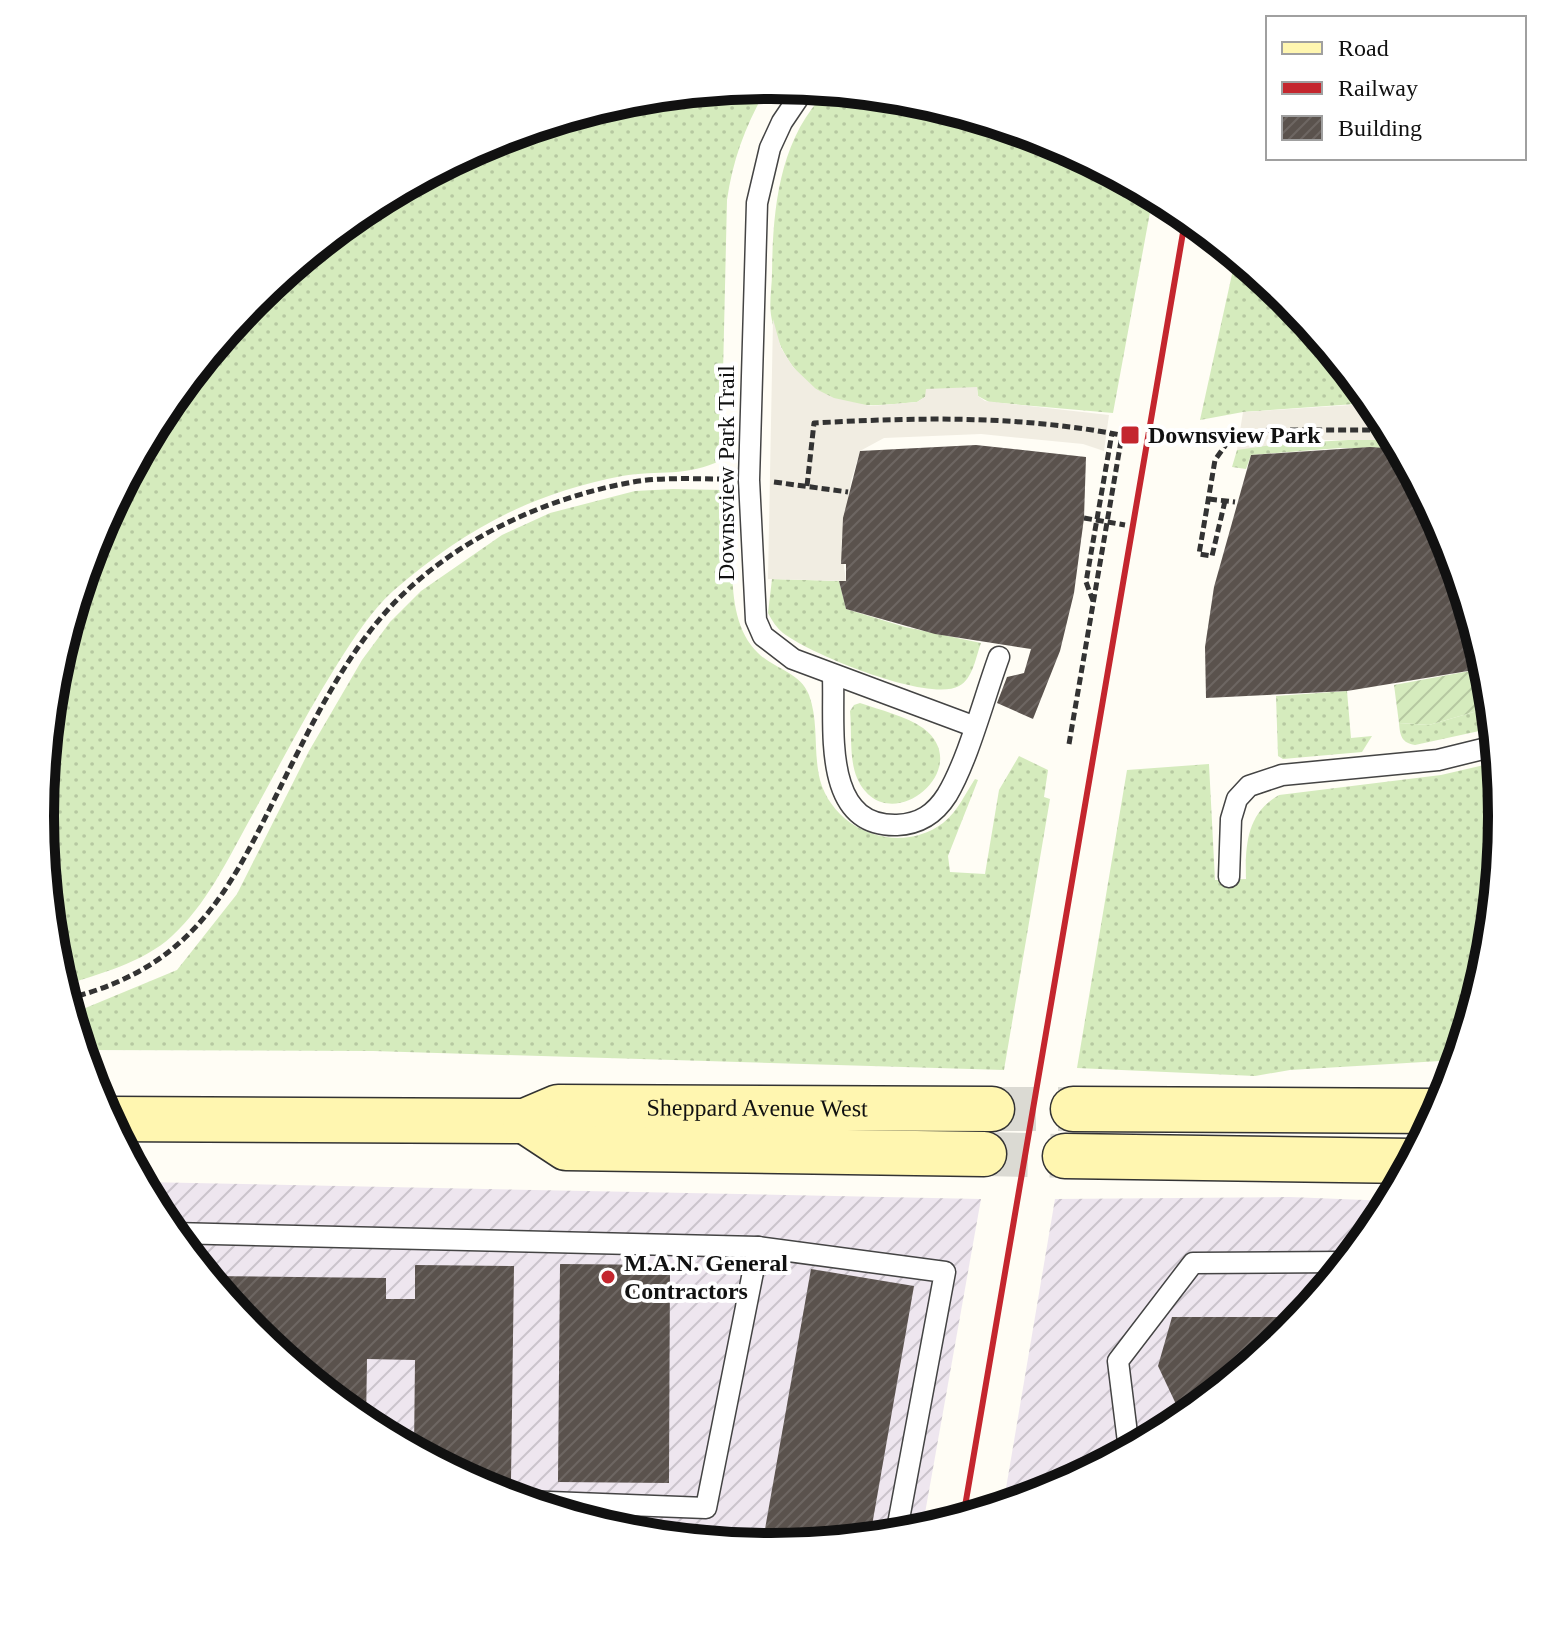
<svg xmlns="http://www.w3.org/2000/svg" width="1542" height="1632" font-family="Georgia,serif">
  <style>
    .industrial { fill: url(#industrial-furrows) }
    .grass { fill: url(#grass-dots) }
    .garden { fill: url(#garden-furrows) }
    .plaza { fill: #f1ede2 }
    .building { fill: url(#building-hatch) }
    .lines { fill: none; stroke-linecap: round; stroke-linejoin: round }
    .secondary-tunnel { stroke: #dbdad3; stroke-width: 44; stroke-dasharray: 44 22; stroke-linecap: butt }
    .lane-casing { stroke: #444; stroke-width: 23 }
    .secondary-casing { stroke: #333; stroke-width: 47 }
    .path { stroke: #333; stroke-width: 5; stroke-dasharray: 8 4; stroke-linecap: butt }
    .lane { stroke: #fff; stroke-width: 20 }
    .secondary { stroke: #fff6b0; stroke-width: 44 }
    .rail { stroke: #c4262e; stroke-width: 6 }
    .poi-dot { fill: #c4262e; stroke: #fff; stroke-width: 3 }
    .labels { text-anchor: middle; stroke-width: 8; stroke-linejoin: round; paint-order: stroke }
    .poi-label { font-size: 24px; font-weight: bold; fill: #111; stroke: #fff; text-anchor: start }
    .street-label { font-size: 24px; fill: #111; stroke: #fff }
    .rim { fill: none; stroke: #111; stroke-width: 10 }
  </style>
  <defs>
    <pattern id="industrial-furrows" width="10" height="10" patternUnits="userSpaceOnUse" patternTransform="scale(2)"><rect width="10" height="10" fill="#eee6ef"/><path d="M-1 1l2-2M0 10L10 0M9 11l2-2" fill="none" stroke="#cbc4cc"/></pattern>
    <pattern id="grass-dots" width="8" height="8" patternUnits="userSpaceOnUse" patternTransform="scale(2)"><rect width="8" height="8" fill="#d5ebbd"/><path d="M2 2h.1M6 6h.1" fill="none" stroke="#b6c8a1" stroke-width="1.8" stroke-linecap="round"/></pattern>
    <pattern id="garden-furrows" width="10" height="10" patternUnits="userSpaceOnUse" patternTransform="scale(2)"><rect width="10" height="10" fill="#d5ebbd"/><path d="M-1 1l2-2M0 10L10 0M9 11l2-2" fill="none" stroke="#b6c8a1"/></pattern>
    <pattern id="building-hatch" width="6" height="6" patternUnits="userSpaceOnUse" patternTransform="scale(2)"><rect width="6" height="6" fill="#5a524d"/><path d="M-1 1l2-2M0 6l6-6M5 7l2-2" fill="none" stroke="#6d6662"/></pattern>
  </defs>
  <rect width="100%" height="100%" fill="#fffdf5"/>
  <g class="industrial">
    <path d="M142,1182l839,17 -59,331 -151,17 -143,-14 -137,-42 -126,-67 -111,-91 -91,-111z"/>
    <path d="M1290,1197l100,4 -11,22 -91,110 -111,91 -127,68 -47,14 52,-307z"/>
  </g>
  <g class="grass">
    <path d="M769,85c-22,36 -36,73 -42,115l-6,260c-32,17 -64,10 -99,16 -93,18 -158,54 -229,115 -22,20 -39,47 -55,72 -32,51 -60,105 -89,158 -22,40 -43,84 -77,115 -29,27 -74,38 -110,50l-8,-28 -14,-142 14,-143 42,-137 67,-127 91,-110 111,-91 127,-68 137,-41z"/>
    <path d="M827,91l87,8 137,42 102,55 -40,217 -124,-11 -11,-6 -1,-8 -52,9 -8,5c-34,3 -69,9 -100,-12 -25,-17 -42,-48 -46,-75 -2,-13 1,-29 1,-42 1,-65 7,-134 55,-182z"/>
    <path d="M1236,256l52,43 76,92h-6l-3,13 -112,8 -43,8z"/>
    <path d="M1366,439l29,1 5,9 -60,-1 -89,7 -5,14 -14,-2 5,-17 7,-4z"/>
    <path d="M673,489l51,1 11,10c0,47 -14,117 23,153 16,16 42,19 51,42 10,27 4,57 11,85 14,51 79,76 123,43 15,-12 22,-29 32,-44l3,1 -30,76 2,16 35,2 14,-84 20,-34 29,14 -4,27 6,2 -46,271 -631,-19 -291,-1 -11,-36 106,-44 60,-76 72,-143 53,-91 28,-38 31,-31 81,-56 48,-22 85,-22z"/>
    <path d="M772,579l67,2 7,28 59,18 76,16c-5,13 -8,36 -22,43 -30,17 -149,-32 -176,-53 -6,-5 -11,-12 -15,-20z"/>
    <path d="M1347,691l4,47 21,-2 -10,16 -79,7 -5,-3 -2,-60z"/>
    <path d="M860,703c20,7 46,13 63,25 55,41 -37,115 -66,50 -8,-19 -5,-46 -7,-67l4,-6z"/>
    <path d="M1491,707l2,21 -78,17c-13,-2 -15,-9 -16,-22l30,2z"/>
    <path d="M1497,762l5,54 -14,143 -31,101 -167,10 -35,6 -178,-8 50,-298 82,-6 6,116 31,-1c-1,-34 1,-66 33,-84l162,-20z"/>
  </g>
  <path class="garden" d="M1486,668l5,39 -62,18 -30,-2 -5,-38z"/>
  <g class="plaza">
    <path d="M773,319l8,29 12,19 23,22 18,9 37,8 46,-4 8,-5 1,-8 51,-2 1,9 7,5 124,14 -5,36 -21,-7 -102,-10 -97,4 -24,13 -9,30 -10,64 5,36 -78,-2z"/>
    <path d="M1358,391h6l15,19 16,30h-89l-69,10 6,-38 109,-7 5,-4z"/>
  </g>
  <g class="building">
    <path d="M976,445l110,12 -2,61 -10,75 -14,58 -27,68 -36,-16 10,-26 17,-4 7,-24 -96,-15 -89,-25 -7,-28h7v-17h-5l2,-46 17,-67z"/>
    <path d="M1370,447l30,2 47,88 39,131 -139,23 -141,7 -1,-51 9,-60 37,-132z"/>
    <path d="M560,1264l110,1 -1,218 -111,-1z"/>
    <path d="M415,1265l99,1 -3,215 -41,-1 -56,-30 1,-90 -48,-1 -1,65 -112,-91 -47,-57 179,2v21h29z"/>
    <path d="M811,1269l103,17 -44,251 -108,9z"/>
    <path d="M1172,1317h129l-13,16 -105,86 -25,-53z"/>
  </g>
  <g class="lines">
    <g class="secondary-tunnel">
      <path d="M992,1109h81"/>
      <path d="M984,1154l81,2"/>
    </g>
    <g class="lane-casing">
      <g id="lane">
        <path d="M805,88l-23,34 -12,26 -13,55 -8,277 7,140 7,16 30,23 180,67"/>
        <path d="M833,677c2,50 -12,150 64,148 23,-1 38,-11 50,-30 21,-35 37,-97 52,-138"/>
        <path d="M1229,877l2,-58 6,-20 12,-13 33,-11 156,-15 57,-14"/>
        <path d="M172,1233l586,14 -52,261 -182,-7"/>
        <path d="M758,1247l187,25 -49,263"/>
        <path d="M1129,1450l-11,-89 75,-98 153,-1"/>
      </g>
    </g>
    <g class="secondary-casing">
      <g id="secondary">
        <path d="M1073,1109l365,2"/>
        <path id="s1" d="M108,1119l417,2 33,-14 434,2"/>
        <path d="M525,1121l41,27 418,6"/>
        <path d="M1065,1156l347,5"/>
      </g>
    </g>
    <g class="path">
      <path d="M774,482l74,10"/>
      <path d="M807,486l7,-63c111,-6 217,-8 326,16"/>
      <path d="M1209,499l26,3"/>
      <path d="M1225,501l-13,55 -13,-2 16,-94 15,-21 38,-9h121"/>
      <path d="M1084,518l41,7"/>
      <path d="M1093,601l-7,-19 26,-149"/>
      <path d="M1069,744l53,-309"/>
      <path d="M66,999c144,-35 172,-131 233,-249 26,-52 58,-110 99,-151 62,-62 150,-102 235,-117 30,-5 61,-3 91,-3"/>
    </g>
    <use href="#lane" class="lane"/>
    <use href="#secondary" class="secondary"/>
    <path class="rail" d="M963,1518l223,-1303"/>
  </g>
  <g class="poi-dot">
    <rect x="1120" y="425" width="20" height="20" rx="4"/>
    <circle cx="608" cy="1277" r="8"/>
  </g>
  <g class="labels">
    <g class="poi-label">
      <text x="1148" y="443">Downsview Park</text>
      <text x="624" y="1271">M.A.N. General<tspan x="624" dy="28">Contractors</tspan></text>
    </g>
    <g class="street-label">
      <text transform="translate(726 473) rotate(-90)" y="8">Downsview Park Trail</text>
      <text dy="8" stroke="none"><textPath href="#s1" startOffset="652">Sheppard Avenue West</textPath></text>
    </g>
  </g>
  <path d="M0 0H1542V1632H0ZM54 816a717 717 0 1 1 1434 0a717 717 0 1 1-1434 0Z" fill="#fff" fill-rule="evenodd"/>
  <path class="rim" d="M54 816a717 717 0 1 1 1434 0a717 717 0 1 1-1434 0Z"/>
  <rect x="1266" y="16" width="260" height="144" fill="#ffffff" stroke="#a0a0a0" stroke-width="2"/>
  <rect x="1282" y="42" width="40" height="12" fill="#fff6b0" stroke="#a0a0a0" stroke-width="2"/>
  <text x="1338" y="56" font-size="24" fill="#111111">Road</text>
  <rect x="1282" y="82" width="40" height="12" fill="#c4262e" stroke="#a0a0a0" stroke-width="2"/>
  <text x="1338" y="96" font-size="24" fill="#111111">Railway</text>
  <rect x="1282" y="116" width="40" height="24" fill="url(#building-hatch)" stroke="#a0a0a0" stroke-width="2"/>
  <text x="1338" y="136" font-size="24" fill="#111111">Building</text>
</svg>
